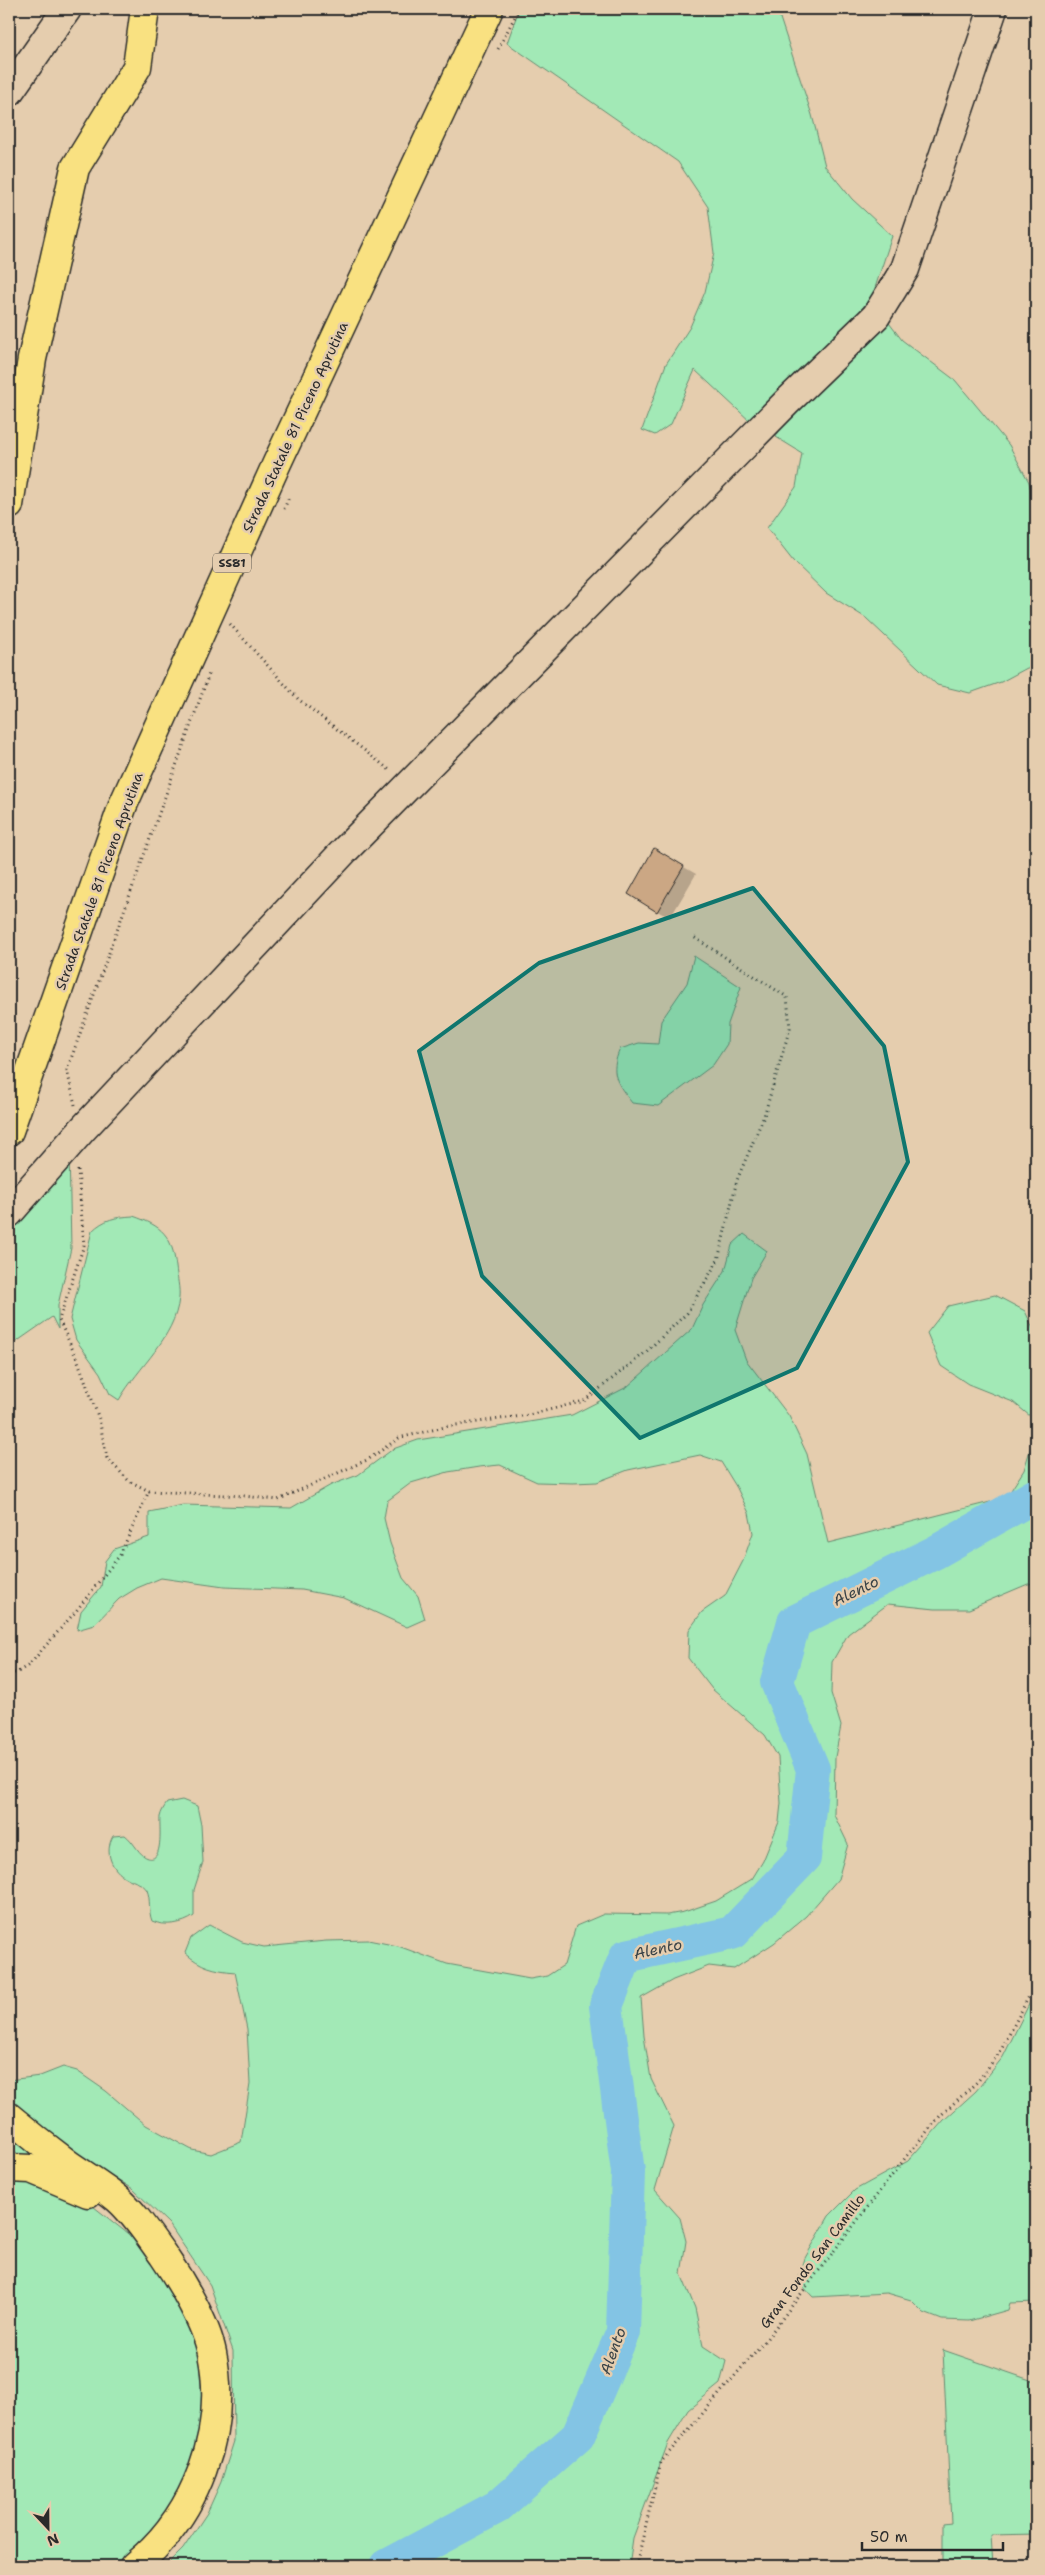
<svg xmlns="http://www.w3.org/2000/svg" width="1045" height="2575" font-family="'Shantell Sans',sans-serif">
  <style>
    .green { fill: #a2e9b6; stroke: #668a70 }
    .shadow { fill: #0003 }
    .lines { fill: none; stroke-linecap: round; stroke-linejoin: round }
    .river { stroke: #83c4e4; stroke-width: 34 }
    .building { fill: #cba784; stroke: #2b2b2b }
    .minor-casing { stroke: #2b2b2b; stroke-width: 31 }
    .major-casing { stroke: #2b2b2b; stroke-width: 31 }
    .highway-casing { stroke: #2b2b2b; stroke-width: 31 }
    .path { stroke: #2b2b2b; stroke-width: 3; stroke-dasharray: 1 4; stroke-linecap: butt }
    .minor { stroke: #e5cdae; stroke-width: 28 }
    .major { stroke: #f9e181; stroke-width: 28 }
    .highway { stroke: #f9e181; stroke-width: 28 }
    .marked { fill: #0f766e; fill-opacity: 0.2; stroke: #0f766e; stroke-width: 4; stroke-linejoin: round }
    .labels { text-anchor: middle; stroke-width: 5; stroke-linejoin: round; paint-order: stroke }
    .shield { fill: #e5cdae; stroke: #635c52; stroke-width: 1 }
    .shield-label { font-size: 12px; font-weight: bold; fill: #2b2b2b }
    .street-label { font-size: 14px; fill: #2b2b2b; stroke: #e5cdae }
    .water-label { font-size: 15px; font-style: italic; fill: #384247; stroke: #e5cdae }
  </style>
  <rect width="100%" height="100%" fill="#e5cdae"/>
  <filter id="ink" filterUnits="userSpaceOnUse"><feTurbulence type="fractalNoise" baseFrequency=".02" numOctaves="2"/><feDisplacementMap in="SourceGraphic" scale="10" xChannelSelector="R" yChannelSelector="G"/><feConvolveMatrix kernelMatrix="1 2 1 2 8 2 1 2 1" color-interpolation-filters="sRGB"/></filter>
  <g filter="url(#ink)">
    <g class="green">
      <path d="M519,9h258l35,106 13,51 27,33 40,37 -19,58 -32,42 -89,87 -57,-53 -24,54 -16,11 -13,-5 24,-66 24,-37 15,-35 9,-39 -6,-46 -30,-45 -171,-119z"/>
      <path d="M886,319l16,21 53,40 54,65 20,37 7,33v153h-9l-26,14 -31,11 -33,-8 -71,-67 -40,-25 -33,-32 -26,-33 29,-41 6,-34 -26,-16 10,-21z"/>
      <path d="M694,956l47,31 -13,37 -1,20 -14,21 -55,41 -26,-3c-15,-20 -23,-29 -12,-54l19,-6 19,1 3,-23 26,-38z"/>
      <path d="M69,1149l2,99 -13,57v24l-6,-12 -43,30v-131z"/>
      <path d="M133,1216c29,10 39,19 43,51 1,10 4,21 3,31 -4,40 -41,69 -60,102l-9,-6 -10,-21 -24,-33 -6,-21 22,-88c12,-12 24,-14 41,-15z"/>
      <path d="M744,1234l23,17 -16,27 -16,52 11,30 43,56 18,38 21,89 178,-45 18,-28 12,-40v153l-8,1 -59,25h-34l-47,-5 -40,30 -16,28 -1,31 10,33 -6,31 -1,58 14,29 -10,35 -32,37 -32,27 -40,26 -25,-3 -36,14 -32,18 3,38 7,43 23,47 -19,64 25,28 6,23 -5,33 14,34 8,38 23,15 -6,23 -32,26 -20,33 -35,95 -4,28h-463l17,-17 24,-36 14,-31 13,-41 -1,-90 -23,-66 -41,-61 -36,-35 -60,-38 -64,-52v-19l31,-4 23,-9 14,4 29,20 40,34 46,25 19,4 30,-12 9,-58 -3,-55 -12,-57c-21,-2 -34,-5 -50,-19l6,-15 18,-13 33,17 22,5 62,-6 42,-1 30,6 49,18 83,15 17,-3 17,-11 12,-39 28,-12 63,1 17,-3 32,-11 36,-22 11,-18 16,-39 2,-19 -3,-46 -13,-22 -53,-46 -24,-31 1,-28 13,-18 23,-16 18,-35 10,-28 -4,-20 -12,-25 -16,-26 -21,-7 -72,15 -31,12 -24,1 -36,-1 -37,-17 -21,2 -31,5 -37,11 -24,18 -3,17 6,25 13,35 15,18 7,23 -18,8 -63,-29 -42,-8 -78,-3 -63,-9 -24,10 -18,11 -25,26 -17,5 4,-19 20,-24 4,-26 9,-12 35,-12v-25l34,-7 108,3 40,-23 27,-10 35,-26 25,-9 154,-25 55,-28 65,-58 11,-24 22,-34 7,-26z"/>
      <path d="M995,1295l30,16 11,24v86l-23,-19 -45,-18 -27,-18 -14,-33 21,-27z"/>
      <path d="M182,1800l15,6 4,19 2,37 -9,28v26c-11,8 -29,11 -42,5 -4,-10 -1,-21 -5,-31 -4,-7 -13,-8 -20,-12 -16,-8 -23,-26 -14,-42l12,-1c8,6 12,16 19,21 21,13 15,-31 16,-39 1,-5 4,-10 7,-14z"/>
      <path d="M1036,1990v312l-26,1 -2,7 -39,11 -27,-1 -18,-7 -13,-13 -24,-7 -74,4 -15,-16 7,-23 24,-42 26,-26 53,-29 36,-41 32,-29 27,-34z"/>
      <path d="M9,2134l30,25 -30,-1z"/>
      <path d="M26,2179l63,24 57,45 42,68 11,44 4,49 -8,44 -16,41 -25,41 -38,31h-107v-386z"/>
      <path d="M943,2350l93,32v152l-45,1 2,31h-54h4v-42l8,-1z"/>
    </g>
    <path class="shadow" d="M654,850l42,24 -26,44 -13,-7z"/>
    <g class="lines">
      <path class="river" d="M387,2566l110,-59 81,-71 45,-104 5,-160 -22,-166 20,-50 106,-23 72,-75 9,-89 -36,-87 17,-60 142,-70 100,-57"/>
    </g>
    <path class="building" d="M654,848l30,18 -27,46 -29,-18z"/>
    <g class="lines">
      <g class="minor-casing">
        <g id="minor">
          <path d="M9,92l58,-83"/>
          <path d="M9,1213l72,-82 264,-281 442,-448 89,-86 29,-47 88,-260"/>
        </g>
      </g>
      <g class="major-casing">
        <path id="major" d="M9,505l23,-146 43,-191 62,-101 8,-58"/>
      </g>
      <g class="highway-casing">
        <g id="highway">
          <path d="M9,1131l114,-326 154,-342 212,-454"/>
          <path d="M9,2117c19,16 39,32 59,47 17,12 35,22 50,35 18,16 31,37 45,56 18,26 43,68 49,98 16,79 -16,163 -78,213"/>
          <path d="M9,2168l22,1 57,24"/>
        </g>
      </g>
      <g class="path">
        <path d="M498,49l21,-40"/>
        <path d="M284,509l5,-12"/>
        <path d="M230,624l68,75 93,72"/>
        <path d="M75,1105l-8,-35 142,-396"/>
        <path d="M78,1170l6,75 -25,75 19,41 21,58 8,39 22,23 20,10 95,5 34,4 91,-41 30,-21 50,-12 80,-11 55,-14 62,-49 41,-39 31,-53 19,-80 27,-64 26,-88 -3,-31 -95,-61"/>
        <path d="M9,1673h7l13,-8 47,-54 44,-56 29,-64"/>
        <path d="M636,2566l25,-104 107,-125 138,-180 34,-41 38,-35 22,-29 36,-69"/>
      </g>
      <use href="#minor" class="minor"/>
      <use href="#major" class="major"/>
      <use href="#highway" class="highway"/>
    </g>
  </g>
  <path class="marked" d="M753,888l131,158 24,116 -111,206 -157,70 -158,-162 -63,-225 120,-88z"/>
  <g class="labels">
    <rect class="shield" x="213" y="553.5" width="38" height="19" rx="4"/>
    <g class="shield-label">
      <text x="232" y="567">SS81</text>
    </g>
    <g class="street-label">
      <text transform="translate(295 427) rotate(-65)" y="5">Strada Statale 81 Piceno Aprutina</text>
      <text transform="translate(99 881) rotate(-70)" y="5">Strada Statale 81 Piceno Aprutina</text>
      <text transform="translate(812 2261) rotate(-53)" y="5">Gran Fondo San Camillo</text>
    </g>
    <g class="water-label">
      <text transform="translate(856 1591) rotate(-26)" y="5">Alento</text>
      <text transform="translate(658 1949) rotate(-12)" y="5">Alento</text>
      <text transform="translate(613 2351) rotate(-70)" y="5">Alento</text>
    </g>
  </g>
  <rect width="1045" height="2575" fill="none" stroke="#e5cdae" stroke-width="30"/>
  <rect x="15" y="15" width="1015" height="2545" fill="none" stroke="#2b2b2b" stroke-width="2" filter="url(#ink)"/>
  <g transform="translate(48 2528) rotate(158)" stroke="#e5cdae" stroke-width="4" paint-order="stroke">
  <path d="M0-4L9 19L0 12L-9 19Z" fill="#2b2b2b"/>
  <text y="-8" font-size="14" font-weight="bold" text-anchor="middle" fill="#2b2b2b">N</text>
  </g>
  <path d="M862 2542v8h141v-8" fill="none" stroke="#2b2b2b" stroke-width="2.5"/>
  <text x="870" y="2542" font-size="15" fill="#2b2b2b" stroke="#e5cdae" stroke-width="4" paint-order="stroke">50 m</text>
</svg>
